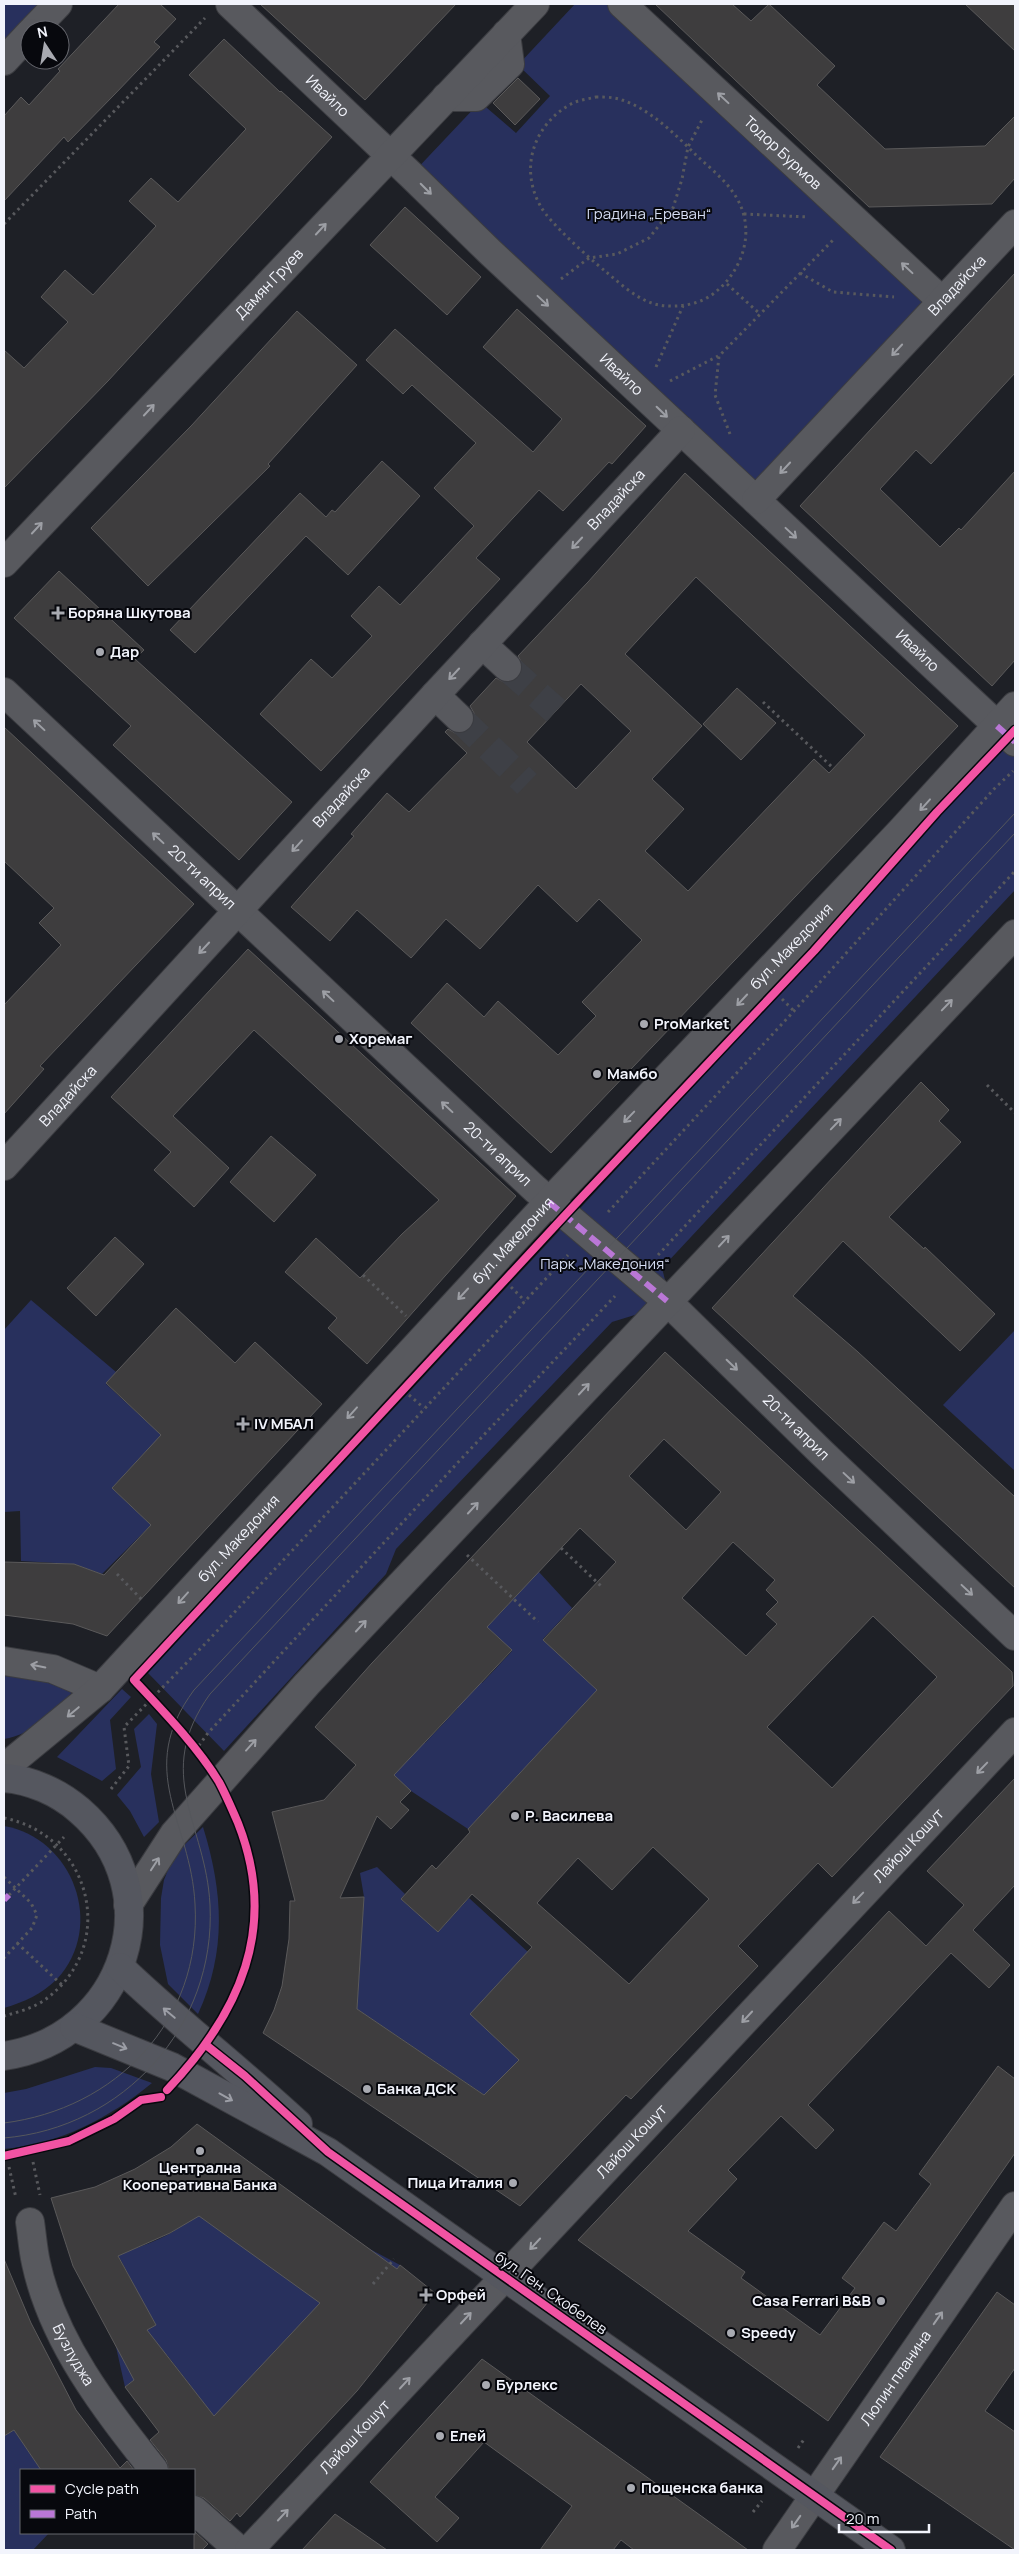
<svg xmlns="http://www.w3.org/2000/svg" width="1019" height="2554" font-family="Manrope,sans-serif">
  <style>
    .green { fill: #28305d }
    .building { fill: #3e3d3e; stroke: #5a595a; fill-rule: evenodd }
    .lines { fill: none; stroke-linecap: round; stroke-linejoin: round }
    .minor-tunnel { stroke: #3e4046; stroke-width: 28; stroke-dasharray: 28 14; stroke-linecap: butt }
    .minor-casing { stroke: #3b3c41; stroke-width: 30 }
    .major-casing { stroke: #3b3c41; stroke-width: 30 }
    .path { stroke: #58595d; stroke-width: 3; stroke-dasharray: 2.5 4; stroke-linecap: butt }
    .minor { stroke: #58595e; stroke-width: 28 }
    .major { stroke: #55575f; stroke-width: 28 }
    .tram { stroke: #55575c; stroke-width: 1 }
    .quiet { stroke: #ba77d6; stroke-width: 6; stroke-dasharray: 12 6; stroke-linecap: butt }
    .cycleway-casing { stroke: #07080d; stroke-width: 11 }
    .cycleway { stroke: #f153a3; stroke-width: 8 }
    .oneway { stroke: #9d9fa5 }
    .oneway2 { stroke: #9c9ea6 }
    .poi-dot { fill: #a8aab1; stroke: #07080d; stroke-width: 2 }
    .labels { text-anchor: middle; stroke-width: 4; stroke-linejoin: round; paint-order: stroke }
    .street-label { font-size: 15px; fill: #f2f4fc; stroke: #07080d }
    .park-label { font-size: 15px; fill: #d5dcf2; stroke: #07080d }
    .poi-label { font-size: 15px; font-weight: bold; fill: #f2f4fc; stroke: #07080d; text-anchor: start }
  </style>
  <rect width="100%" height="100%" fill="#1e2026"/>
  <g class="green">
    <path d="M4,4h34l-34,36z"/>
    <path d="M575,4h47l320,297 -186,199 -345,-325 69,-73 36,31 34,-37 -32,-31z"/>
    <path d="M1015,738v152l-353,378 4,16 -28,30 -26,8 -216,227 -10,25 -162,177 -76,-78 636,-684 172,-191z"/>
    <path d="M31,1300l85,72 -10,12 64,59 -3,28 -21,-20 -34,37 39,37 -49,49 -28,-10 -53,-3 -1,-50 -16,1v-182z"/>
    <path d="M1015,1330v141l-72,-66z"/>
    <path d="M496,1532l43,40 33,36 -29,31 54,51 -129,139 -57,-38 -32,-29 31,-32 15,13 33,-35 -25,-23 23,-26 26,24 30,-32 -25,-24 22,-23z"/>
    <path d="M4,1676l34,3 34,13c-16,23 -40,42 -68,47z"/>
    <path d="M122,1689l9,8 -21,23 6,49 -14,12 -45,-24z"/>
    <path d="M149,1714l8,10 -6,50 8,48 -15,15 -14,-26 -13,-16 24,-28 -7,-38z"/>
    <path d="M4,1826c69,12 102,100 53,153 -15,15 -33,23 -53,29z"/>
    <path d="M203,1827c20,65 24,124 -5,187l-30,-30 -8,-39 1,-47 3,-18 10,-25z"/>
    <path d="M377,1867l28,27 -4,5 37,33 31,-34 59,54 -9,107 -6,8 16,58 -172,-116 7,-112 -4,-24z"/>
    <path d="M95,2067l16,1 41,15c-43,35 -92,61 -148,66v-56l22,-4z"/>
    <path d="M193,2212l175,36 32,17 -28,34 -79,33 -22,23 16,15 -58,66 -62,-81 -42,32 -9,-40 39,-22 -37,-70c26,-11 60,-18 75,-43z"/>
    <path d="M14,2430l27,40h-20v63h28l-16,17h-29v-114z"/>
  </g>
  <g class="building">
    <path d="M119,4h41l16,15 -22,23 6,5 -46,48 -46,47 -4,-5 -60,64v-85l17,-19 8,8 31,-34 -2,-2z"/>
    <path d="M260,4h196l-91,96z"/>
    <path d="M655,4h77l19,17 18,-17 66,62 -18,19 68,64 100,-3 30,-30v62l-23,26 -123,3z"/>
    <path d="M965,4h50v47z"/>
    <path d="M224,39l56,53 1,-1 51,46 -224,244 -104,107v-138l20,18 44,-46 -27,-25 24,-27 28,25 63,-69 -27,-25 22,-23 27,24 68,-73 -57,-54z"/>
    <path d="M518,78l22,21 -25,26 -22,-22z"/>
    <path d="M405,207l76,70 -34,38 -77,-70z"/>
    <path d="M1015,273v100l-84,91 -15,-14 -36,39 60,58 19,-19 2,2 54,-59v189l-23,26 -192,-180z"/>
    <path d="M517,309l129,117 -34,38 -3,-2 -46,49 -24,-21 -63,68 24,21 -179,192 -61,-57 51,-55 21,19 40,-42 -21,-20 28,-30 21,19 74,-79 -40,-38 42,-45 -64,-58 -9,9 -37,-34 29,-31 138,123 29,-33 -79,-72z"/>
    <path d="M297,311l60,54 -89,99 2,2 -122,120 -57,-58 100,-102z"/>
    <path d="M382,461l38,35 -72,79 -42,-39 -111,117 -25,-23 130,-137 26,24 6,-7 3,2z"/>
    <path d="M685,473l273,253 -407,427 -140,-130 36,-40 37,34 14,-16 60,54 38,-39 -14,-14 60,-62 -43,-41 -22,23 -39,-37 -58,64 -34,-30 -35,39 -54,-48 -27,31 -39,-34 63,-71 -3,-2 36,-41 22,19 58,-59 -22,-21 3,-3 7,4h8l7,-4 4,-8v-8l-4,-7 26,-28 8,4h7l7,-4 4,-8v-7l-4,-7 70,-74zM696,577l169,158 -36,38 -15,-14 -126,132 -43,-40 39,-42 -32,-30 50,-53 -77,-72zM581,684l50,47 -55,58 -49,-47z"/>
    <path d="M59,571l85,79 -9,9 157,143 -53,58 -126,-115 18,-19 -117,-108z"/>
    <path d="M737,688l39,35 -35,37 -38,-36z"/>
    <path d="M4,727l190,177 -154,162 4,3 -40,45v-109l57,-60 -22,-22 15,-15 -50,-47z"/>
    <path d="M248,949l268,247 -149,168 -39,-36 9,-10 -52,-46 31,-34 44,40 42,-44 37,-34 -185,-170 -81,86 56,52 -35,39 -40,-37 17,-18 -60,-55z"/>
    <path d="M921,1082l28,28 -10,11 22,21 -72,75 35,32 1,-2 70,67 -35,37 -117,-110 -50,55 65,56 157,145v91l-303,-280z"/>
    <path d="M271,1136l45,39 -42,47 -44,-40z"/>
    <path d="M115,1237l29,27 -48,52 -29,-28z"/>
    <path d="M176,1308l59,55 20,-21 67,62 -215,232 -34,-12 -69,-9v-53l70,2 30,11 47,-50 -39,-37 49,-53 -55,-52z"/>
    <path d="M665,1352l347,320 1,14 -181,191 -14,-14 -80,83 20,20 -127,133 -5,-4 -106,111 -257,-173 11,-23 8,-24 7,-47 1,-38h5l-23,-89 52,-12 32,-35 -41,-38 57,-64zM664,1439l57,53 -35,38 -57,-54zM580,1528l36,34 -73,78 54,50 -129,139 2,3 -34,37 -4,-4 -31,34 37,33 34,-38 60,53 -62,67 49,46 -35,35 -127,-86 7,-112 -24,1 37,-82 14,13 18,-19 -9,-8 11,-11 -17,-16 118,-125 -25,-23zM733,1542l42,38 -9,10 12,12 -12,12 11,10 -31,32 -64,-58zM873,1616l64,61 -105,111 -65,-61zM653,1847l56,52 -80,85 -92,-81 41,-45 34,32z"/>
    <path d="M1015,1778v107l-42,45 37,35 -21,23 -38,-35 -143,152 26,25 -18,19 -35,-33 -53,54 9,9 -49,52 57,41 -4,6 79,57 35,-47 -13,-10 42,-56 12,9 35,-47 -12,-10 79,-108 17,13v74l-187,268 -250,-181 311,-329 37,35 38,-41 -37,-34z"/>
    <path d="M197,2124l200,145 3,-4 35,28 -78,98 -117,126 -3,-4 -7,8 -26,-23 -10,-3v-25h-25l-3,-10 -16,-20 9,-8 -34,-45 9,-7 -61,-114 -22,-68 44,-11 40,-18 36,-22zM199,2216l121,87 -106,113 -67,-86 9,-5 -38,-69 52,-23z"/>
    <path d="M4,2259l27,64 45,87 44,58 7,-7 7,9h-93l-27,-40 -10,6z"/>
    <path d="M997,2292l18,13v63l-30,43 30,21v118l-135,-93z"/>
    <path d="M482,2359l222,159 44,32h-114l-13,-10 -8,10h-73l32,-44 -88,-64 -49,55 24,21 -22,24 -67,-60z"/>
    <path d="M335,2514l52,36h-85z"/>
    <path d="M194,2531l14,13 -6,6h-8z"/>
  </g>
  <g class="lines">
    <g class="minor-tunnel">
      <path d="M507,667l49,44"/>
      <path d="M459,718l68,66"/>
    </g>
    <g class="minor-casing">
      <g id="minor">
        <path id="s1" d="M230,4l181,171 79,77 525,490"/>
        <path id="s2" d="M622,4l320,297"/>
        <path d="M33,30l25,-26"/>
        <path d="M4,61l26,-28"/>
        <path d="M446,97h30l34,-33 -4,-30"/>
        <path id="s3" d="M756,500l259,-276"/>
        <path id="s4" d="M4,563l531,-559"/>
        <path d="M482,644l25,23"/>
        <path id="s5" d="M4,692l531,497 132,112 155,152 193,183"/>
        <path d="M435,695l24,23"/>
        <path id="s6" d="M4,1166l431,-471 246,-265"/>
        <path d="M4,1661l49,8 47,20"/>
        <path id="s7" d="M4,1768l96,-79 449,-487 352,-371 114,-125"/>
        <path d="M128,1905l46,-71 133,-150 708,-750"/>
        <path id="s8" d="M30,2222c2,13 3,28 6,41 17,79 69,145 118,207"/>
        <path d="M194,2510l45,40"/>
        <path id="s9" d="M249,2550l766,-818"/>
        <path id="s10" d="M777,2550l238,-344"/>
      </g>
    </g>
    <g class="major-casing">
      <g id="major">
        <path d="M4,1778c27,2 54,14 75,32 95,82 46,228 -75,246"/>
        <path d="M120,1967c57,55 120,103 178,157"/>
        <path d="M74,2027l98,40 156,85 563,398"/>
      </g>
    </g>
    <g class="path">
      <path d="M596,97c8,0 18,0 26,3 28,9 54,35 75,56 12,11 26,22 35,35 26,34 13,79 -19,103 -15,11 -36,14 -54,11 -21,-4 -38,-21 -54,-34 -16,-13 -55,-48 -64,-64 -22,-38 -8,-82 30,-103 7,-4 17,-5 25,-7z"/>
      <path d="M744,214l64,3"/>
      <path d="M4,224l201,-206"/>
      <path d="M800,273l33,19 61,5"/>
      <path d="M561,279l28,-21 28,-4 32,-16 24,-30 9,-29 6,-32 15,-29"/>
      <path d="M727,284l33,30"/>
      <path d="M656,367l27,-61"/>
      <path d="M670,381l48,-25"/>
      <path d="M730,434l-15,-39 4,-39 115,-117"/>
      <path d="M763,702l70,66"/>
      <path d="M782,999l12,12"/>
      <path d="M987,1085l28,28"/>
      <path d="M608,1212l186,-201 200,-222 19,-18"/>
      <path d="M658,1255l357,-384"/>
      <path d="M363,1275l43,41"/>
      <path d="M511,1287l14,14"/>
      <path d="M409,1395l15,13"/>
      <path d="M561,1548l40,38"/>
      <path d="M467,1555l71,67"/>
      <path d="M117,1574l26,27"/>
      <path d="M195,1751l13,-18 255,-276 152,-161"/>
      <path d="M111,1789l18,-23 -5,-39 79,-81 365,-391"/>
      <path d="M4,1818c87,17 115,127 42,181 -12,9 -28,13 -42,17"/>
      <path d="M4,1877l27,26 6,12 -5,13 -28,30"/>
      <path d="M9,1895l55,-58"/>
      <path d="M17,1943l45,42"/>
      <path d="M221,2020c43,-73 44,-132 11,-209"/>
      <path d="M33,2162l7,33"/>
      <path d="M9,2167l7,31"/>
      <path d="M373,2284l21,-25"/>
      <path d="M798,2448l7,-10"/>
      <path d="M753,2512l9,-11"/>
    </g>
    <use href="#minor" class="minor"/>
    <use href="#major" class="major"/>
    <g class="tram">
      <path d="M4,2123c112,-14 198,-102 191,-219 -4,-83 -61,-133 -1,-214l821,-877"/>
      <path d="M4,2138c120,-10 212,-112 206,-233 -4,-82 -58,-130 0,-211l805,-861"/>
    </g>
    <g class="quiet">
      <path d="M997,726l18,16"/>
      <path d="M549,1202l118,99"/>
      <path d="M4,1900l5,-5"/>
    </g>
    <g class="cycleway-casing">
      <g id="cycleway">
        <path d="M206,2045l39,31 83,76 563,398"/>
        <path d="M167,2090c73,-77 112,-163 71,-267 -6,-14 -12,-28 -19,-41 -22,-36 -56,-71 -85,-102l448,-483 232,-246 123,-139 78,-82"/>
        <path d="M4,2156l65,-15 45,-22 27,-19 20,-3"/>
      </g>
    </g>
    <use href="#cycleway" class="cycleway"/>
  </g>
  <defs><path id="oneway-shaft" d="M-6 0H5M1.5-3L5.5 0L1.5 3" fill="none" stroke-width="1.6" stroke-linecap="round" stroke-linejoin="round" transform="scale(1.25)"/></defs>
  <g class="oneway">
    <use href="#oneway-shaft" transform="translate(723 98) rotate(-137)"/>
    <use href="#oneway-shaft" transform="translate(426 189) rotate(45)"/>
    <use href="#oneway-shaft" transform="translate(321 229) rotate(-47)"/>
    <use href="#oneway-shaft" transform="translate(907 268) rotate(-137)"/>
    <use href="#oneway-shaft" transform="translate(543 301) rotate(43)"/>
    <use href="#oneway-shaft" transform="translate(897 350) rotate(133)"/>
    <use href="#oneway-shaft" transform="translate(149 410) rotate(-47)"/>
    <use href="#oneway-shaft" transform="translate(662 412) rotate(44)"/>
    <use href="#oneway-shaft" transform="translate(785 468) rotate(133)"/>
    <use href="#oneway-shaft" transform="translate(37 528) rotate(-47)"/>
    <use href="#oneway-shaft" transform="translate(791 533) rotate(43)"/>
    <use href="#oneway-shaft" transform="translate(577 543) rotate(133)"/>
    <use href="#oneway-shaft" transform="translate(454 674) rotate(133)"/>
    <use href="#oneway-shaft" transform="translate(39 725) rotate(-137)"/>
    <use href="#oneway-shaft" transform="translate(925 805) rotate(132)"/>
    <use href="#oneway-shaft" transform="translate(158 838) rotate(-137)"/>
    <use href="#oneway-shaft" transform="translate(297 846) rotate(132)"/>
    <use href="#oneway-shaft" transform="translate(204 948) rotate(133)"/>
    <use href="#oneway-shaft" transform="translate(328 996) rotate(-137)"/>
    <use href="#oneway-shaft" transform="translate(742 1000) rotate(133)"/>
    <use href="#oneway-shaft" transform="translate(947 1005) rotate(-46)"/>
    <use href="#oneway-shaft" transform="translate(447 1107) rotate(-137)"/>
    <use href="#oneway-shaft" transform="translate(629 1117) rotate(134)"/>
    <use href="#oneway-shaft" transform="translate(836 1124) rotate(-46)"/>
    <use href="#oneway-shaft" transform="translate(724 1241) rotate(-47)"/>
    <use href="#oneway-shaft" transform="translate(463 1294) rotate(133)"/>
    <use href="#oneway-shaft" transform="translate(732 1365) rotate(44)"/>
    <use href="#oneway-shaft" transform="translate(584 1389) rotate(-47)"/>
    <use href="#oneway-shaft" transform="translate(352 1413) rotate(132)"/>
    <use href="#oneway-shaft" transform="translate(849 1478) rotate(43)"/>
    <use href="#oneway-shaft" transform="translate(473 1508) rotate(-47)"/>
    <use href="#oneway-shaft" transform="translate(967 1590) rotate(43)"/>
    <use href="#oneway-shaft" transform="translate(183 1598) rotate(132)"/>
    <use href="#oneway-shaft" transform="translate(361 1626) rotate(-47)"/>
    <use href="#oneway-shaft" transform="translate(38 1666) rotate(-168)"/>
    <use href="#oneway-shaft" transform="translate(73 1712) rotate(140)"/>
    <use href="#oneway-shaft" transform="translate(251 1745) rotate(-48)"/>
    <use href="#oneway-shaft" transform="translate(982 1768) rotate(134)"/>
    <use href="#oneway-shaft" transform="translate(155 1864) rotate(-57)"/>
    <use href="#oneway-shaft" transform="translate(858 1898) rotate(134)"/>
    <use href="#oneway-shaft" transform="translate(747 2017) rotate(133)"/>
    <use href="#oneway-shaft" transform="translate(535 2244) rotate(133)"/>
    <use href="#oneway-shaft" transform="translate(466 2318) rotate(-47)"/>
    <use href="#oneway-shaft" transform="translate(938 2318) rotate(-55)"/>
    <use href="#oneway-shaft" transform="translate(405 2383) rotate(-47)"/>
    <use href="#oneway-shaft" transform="translate(837 2463) rotate(-55)"/>
    <use href="#oneway-shaft" transform="translate(283 2515) rotate(-47)"/>
    <use href="#oneway-shaft" transform="translate(796 2522) rotate(125)"/>
  </g>
  <g class="oneway2">
    <use href="#oneway-shaft" transform="translate(169 2013) rotate(-140)"/>
    <use href="#oneway-shaft" transform="translate(120 2046) rotate(22)"/>
    <use href="#oneway-shaft" transform="translate(226 2097) rotate(29)"/>
  </g>
  <g class="poi-dot">
    <path d="M55.5 605.5h5v5h5v5h-5v5h-5v-5h-5v-5h5z"/>
    <circle cx="100" cy="652" r="5"/>
    <circle cx="644" cy="1024" r="5"/>
    <circle cx="339" cy="1039" r="5"/>
    <circle cx="597" cy="1074" r="5"/>
    <path d="M240.5 1416.5h5v5h5v5h-5v5h-5v-5h-5v-5h5z"/>
    <circle cx="515" cy="1816" r="5"/>
    <circle cx="367" cy="2089" r="5"/>
    <circle cx="200" cy="2151" r="5"/>
    <circle cx="513" cy="2183" r="5"/>
    <path d="M423.5 2287.5h5v5h5v5h-5v5h-5v-5h-5v-5h5z"/>
    <circle cx="881" cy="2301" r="5"/>
    <circle cx="731" cy="2333" r="5"/>
    <circle cx="486" cy="2385" r="5"/>
    <circle cx="440" cy="2436" r="5"/>
    <circle cx="631" cy="2488" r="5"/>
  </g>
  <g class="labels">
    <g class="street-label">
      <text dy="5" stroke="none"><textPath href="#s1" startOffset="134">Ивайло</textPath></text>
      <text dy="5" stroke="none"><textPath href="#s2" startOffset="219">Тодор Бурмов</textPath></text>
      <text dy="5" stroke="none"><textPath href="#s4" startOffset="385">Дамян Груев</textPath></text>
      <text dy="5" stroke="none"><textPath href="#s3" startOffset="294">Владайска</textPath></text>
      <text dy="5" stroke="none"><textPath href="#s1" startOffset="539">Ивайло</textPath></text>
      <text dy="5" stroke="none"><textPath href="#s6" startOffset="905">Владайска</textPath></text>
      <text dy="5" stroke="none"><textPath href="#s1" startOffset="944">Ивайло</textPath></text>
      <text dy="5" stroke="none"><textPath href="#s6" startOffset="500">Владайска</textPath></text>
      <text dy="5" stroke="none"><textPath href="#s5" startOffset="271">20-ти април</textPath></text>
      <text dy="5" stroke="none"><textPath href="#s7" startOffset="1139">бул. Македония</textPath></text>
      <text dy="5" stroke="none"><textPath href="#s6" startOffset="95">Владайска</textPath></text>
      <text dy="5" stroke="none"><textPath href="#s5" startOffset="676">20-ти април</textPath></text>
      <text dy="5" stroke="none"><textPath href="#s7" startOffset="734">бул. Македония</textPath></text>
      <text dy="5" stroke="none"><textPath href="#s5" startOffset="1081">20-ти април</textPath></text>
      <text dy="5" stroke="none"><textPath href="#s7" startOffset="329">бул. Македония</textPath></text>
      <text dy="5" stroke="none"><textPath href="#s9" startOffset="965">Лайош Кошут</textPath></text>
      <text dy="5" stroke="none"><textPath href="#s9" startOffset="560">Лайош Кошут</textPath></text>
      <text transform="translate(551 2293) rotate(35)" y="5">бул. Ген. Скобелев</text>
      <text dy="5" stroke="none"><textPath href="#s8" startOffset="141">Бузлуджа</textPath></text>
      <text dy="5" stroke="none"><textPath href="#s10" startOffset="209">Люлин планина</textPath></text>
      <text dy="5" stroke="none"><textPath href="#s9" startOffset="155">Лайош Кошут</textPath></text>
    </g>
    <g class="park-label">
      <text x="649" y="219">Градина „Ереван“</text>
      <text x="605" y="1269">Парк „Македония“</text>
    </g>
    <g class="poi-label">
      <text x="68" y="618">Боряна Шкутова</text>
      <text x="110" y="657">Дар</text>
      <text x="654" y="1029">ProMarket</text>
      <text x="349" y="1044">Хоремаг</text>
      <text x="607" y="1079">Мамбо</text>
      <text x="254" y="1429">IV МБАЛ</text>
      <text x="525" y="1821">Р. Василева</text>
      <text x="377" y="2094">Банка ДСК</text>
      <text x="200" y="2173" text-anchor="middle">Централна<tspan x="200" dy="17">Кооперативна Банка</tspan></text>
      <text x="503" y="2188" text-anchor="end">Пица Италия</text>
      <text x="436" y="2300">Орфей</text>
      <text x="871" y="2306" text-anchor="end">Casa Ferrari B&amp;B</text>
      <text x="741" y="2338">Speedy</text>
      <text x="496" y="2390">Бурлекс</text>
      <text x="450" y="2441">Елей</text>
      <text x="641" y="2493">Пощенска банка</text>
    </g>
  </g>
  <rect width="1019" height="2554" fill="none" stroke="#f2f4fc" stroke-width="10"/>
  <rect x="20" y="2469" width="175" height="65" fill="#07080d" stroke="#65666d"/>
  <rect x="30" y="2485" width="25" height="8" fill="#f153a3" stroke="#65666d"/>
  <text x="65" y="2494" font-size="15" fill="#f2f4fc">Cycle path</text>
  <rect x="30" y="2510" width="25" height="8" fill="#ba77d6" stroke="#65666d"/>
  <text x="65" y="2519" font-size="15" fill="#f2f4fc">Path</text>
  <g transform="translate(45 45) rotate(348)"><circle r="24" fill="#07080d" stroke="#65666d"/>
  <path d="M0-4L9 19L0 12L-9 19Z" fill="#a8aab1"/>
  <text y="-8" font-size="14" font-weight="bold" text-anchor="middle" fill="#f2f4fc">N</text>
  </g>
  <path d="M839 2524v8h90v-8" fill="none" stroke="#f2f4fc" stroke-width="2.5"/>
  <text x="846" y="2524" font-size="15" fill="#f2f4fc" stroke="#07080d" stroke-width="4" paint-order="stroke">20 m</text>
</svg>
